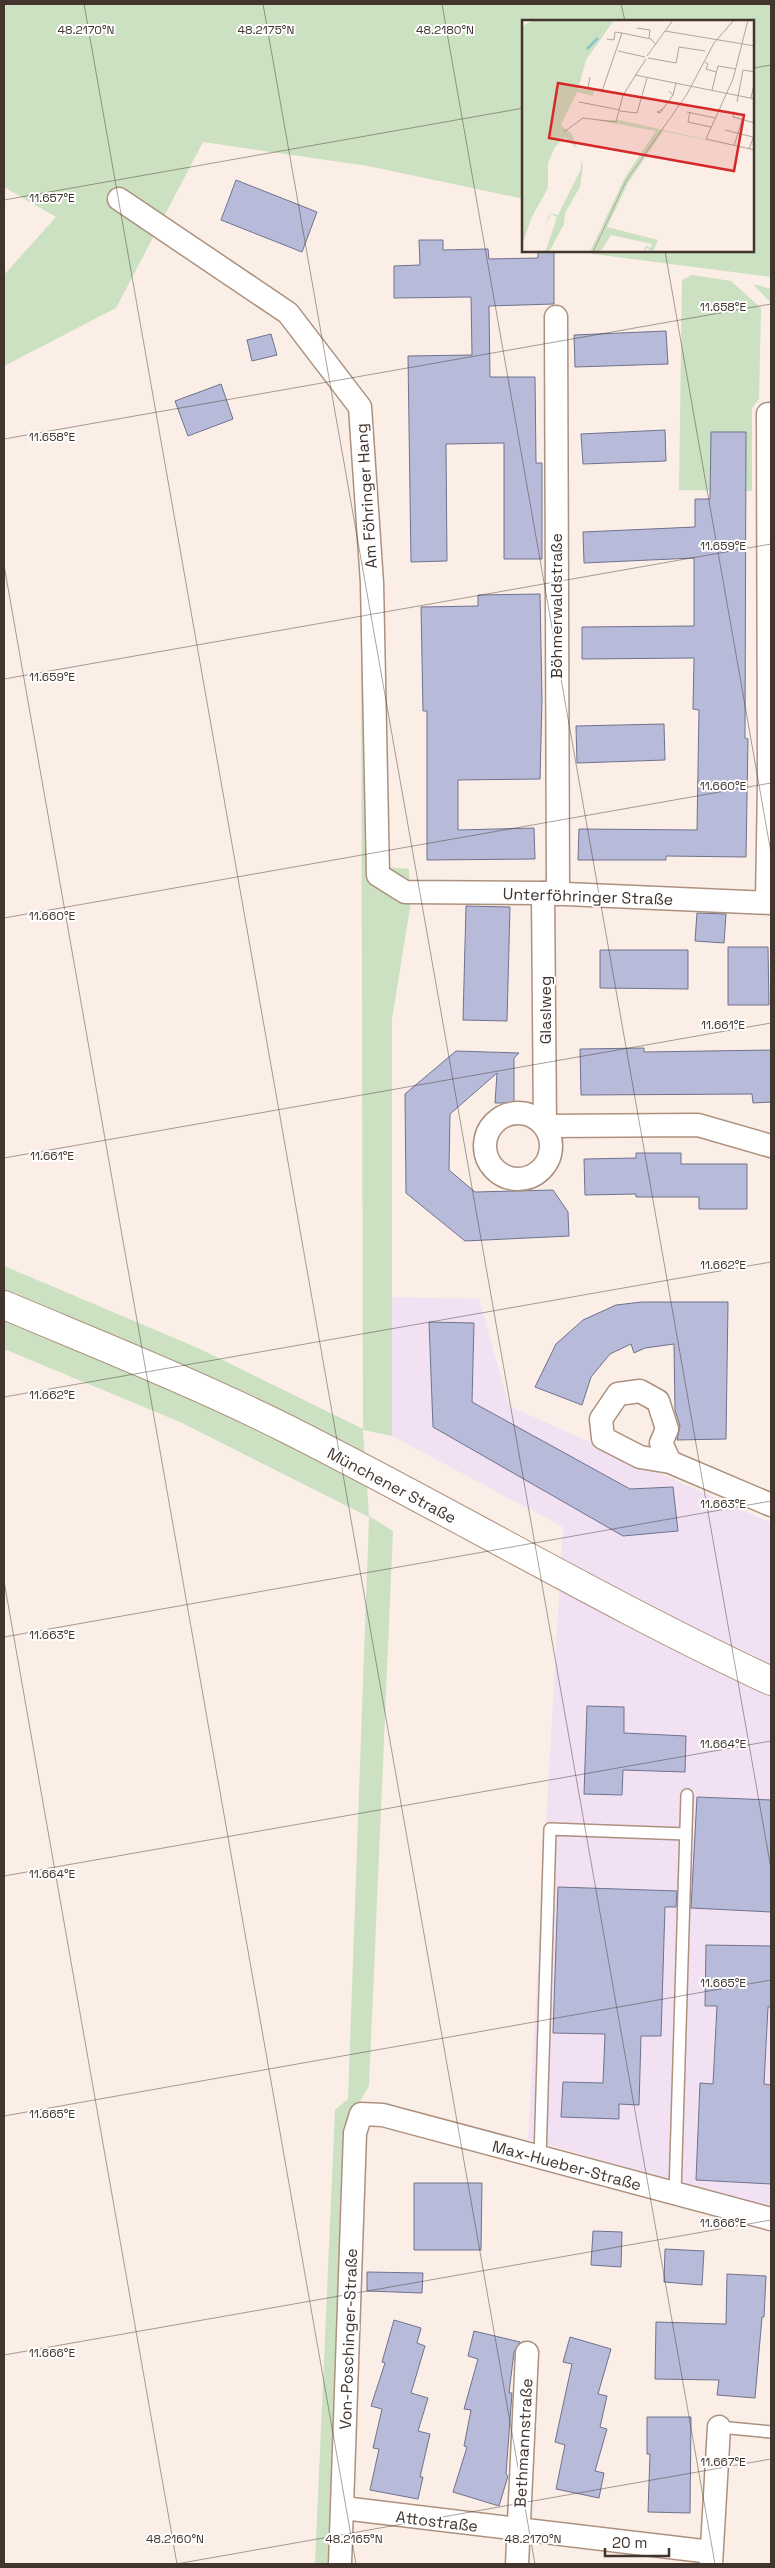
<svg xmlns="http://www.w3.org/2000/svg" width="775" height="2568" font-family="'Space Grotesk',sans-serif">
  <style>
    .commercial { fill: #f1e1f3 }
    .green { fill: #cbe1c1 }
    .building { fill: #b7bad8; stroke: #70728e }
    .lines { fill: none; stroke-linecap: round; stroke-linejoin: round }
    .service-casing { stroke: #ad917e; stroke-width: 14 }
    .minor-casing { stroke: #ad917e; stroke-width: 25 }
    .secondary-casing { stroke: #ad917e; stroke-width: 30 }
    .service { stroke: #fff; stroke-width: 11 }
    .minor { stroke: #fff; stroke-width: 22 }
    .secondary { stroke: #fff; stroke-width: 28 }
    .ticks { fill: none; stroke: #41352e; stroke-width: 1; stroke-opacity: 0.45 }
    .labels { text-anchor: middle; stroke-width: 4; stroke-linejoin: round; paint-order: stroke }
    .street-label { font-size: 16px; fill: #41352e; stroke: #fff }
    .inset-river { fill: none; stroke: #8cc4c9; stroke-width: 2.5 }
    .inset-road { fill: none; stroke: #b0a49c; stroke-width: 1 }
    .view { fill: #d62828; fill-opacity: 0.15; stroke: #d62828; stroke-width: 2.5 }
    .inset-edge { fill: none; stroke: #41352e; stroke-width: 2.5 }
    .ticks-label { font-size: 12px; text-anchor: middle; fill: #41352e; stroke: #fff; stroke-width: 4; stroke-linejoin: round; paint-order: stroke }
  </style>
  <rect width="100%" height="100%" fill="#faeee6"/>
  <path class="commercial" d="M391,1297l88,2 30,107 262,117v686l-243,-70 35,-612 -171,-91z"/>
  <g class="green">
    <path d="M4,4h767v273l-178,-23 -3,-3h164v-230h-230v178l-156,-33 -165,-24 -87,166 -112,58v-91l52,-58 -52,-30z"/>
    <path d="M692,275l39,6 30,27 -2,91 -7,9v83l-73,-1 3,-210z"/>
    <path d="M753,284l18,5v14z"/>
    <path d="M374,448l8,130 2,289 25,2 2,33 -19,117v417l-29,-6 6,86 24,15 -24,555 -19,32 -18,446h-17l20,-454 13,-11 21,-582 -189,-95 -176,-73v-83l194,82 165,81 -2,-844 -9,-134z"/>
  </g>
  <g class="building">
    <path d="M236,180l81,32 -15,40 -81,-32z"/>
    <path d="M419,240h24v10l45,-1 1,10 49,-1v-7h16v53l-65,2 1,71h45l1,86h6v96h-38v-116l-58,1 1,117 -36,1 -3,-206 64,-1 -1,-58 -77,1v-32l26,-1z"/>
    <path d="M666,331l2,33 -93,3 -1,-32z"/>
    <path d="M271,334l6,21 -25,6 -5,-21z"/>
    <path d="M221,384l12,35 -45,17 -13,-35z"/>
    <path d="M665,430l1,31 -83,3 -2,-30z"/>
    <path d="M711,432h35l-1,306 3,1 -2,118 -80,-1v4h-88l1,-31 118,1 2,-120 -6,-1 1,-51 -112,1v-32l112,-1v-68l-110,5 -1,-31 112,-5v-28h15z"/>
    <path d="M540,594l2,106 -2,79 -82,1v50l76,-2 1,31 -108,1v-149h-4l-2,-104 57,-1v-11z"/>
    <path d="M664,724l1,36 -88,3 -1,-37z"/>
    <path d="M466,906l44,1 -3,114 -44,-1z"/>
    <path d="M697,913l29,1 -2,29 -29,-2z"/>
    <path d="M728,947h40l1,58h-41z"/>
    <path d="M600,950h88v39l-88,-1z"/>
    <path d="M644,1048v4l127,-2v52l-18,1 -1,-9 -171,1 -1,-46z"/>
    <path d="M456,1051l63,2 -5,5v45h-19l2,-30 -47,41 -1,56 26,22 78,-2 15,22 1,24 -104,5 -59,-48 -1,-99z"/>
    <path d="M636,1153h45v11h66v45h-48v-12h-63v-3l-51,1 -1,-36 52,-1z"/>
    <path d="M642,1302h86l-2,137 -49,1 3,-14 -5,-16 -1,-66 -29,4 -11,5 -3,-9 -21,10 -19,23 -9,28 -47,-18 21,-43 27,-24 33,-15z"/>
    <path d="M429,1322l45,1 -2,79 158,87 43,-2 5,44 -55,5 -190,-109z"/>
    <path d="M587,1706l37,1v26l62,3 -1,36 -62,-2 -1,25 -38,-1z"/>
    <path d="M697,1797l74,3v112l-80,-4z"/>
    <path d="M558,1887l119,4 -1,16h-11l-4,129h-20l-2,69 -20,-1v15l-58,-2 2,-35 40,1 2,-49 -52,-1z"/>
    <path d="M706,1945l65,1v61h-3l-4,77 7,1v99l-75,-4 4,-97 13,1 4,-78h-12z"/>
    <path d="M414,2183h68l-1,67h-67z"/>
    <path d="M593,2231l29,1 -1,35 -30,-2z"/>
    <path d="M665,2249l39,2 -2,34 -38,-3z"/>
    <path d="M367,2272l56,1 -1,20 -55,-2z"/>
    <path d="M727,2274l39,2 -2,41h-2l-7,81 -38,-3 2,-15 -64,-1 1,-57 70,2z"/>
    <path d="M394,2320l27,8 -4,15 8,3 -14,47 17,5 -10,33 12,3 -10,43h3l-5,22 -48,-9 9,-41 -6,-1 9,-39 -11,-3 14,-43 -3,-1z"/>
    <path d="M474,2331l46,11 -6,10 -5,41h3l-6,81 2,2 -9,30 -46,-14 14,-45 -3,-1 7,-36 -7,-1 14,-50 -10,-3z"/>
    <path d="M570,2337l41,12 -13,45 9,2 -7,31 7,2 -12,42 9,2 -5,25 -43,-9 9,-44 -10,-3 17,-78 -9,-2z"/>
    <path d="M647,2417h44l-1,96 -42,-1 2,-58h-3z"/>
  </g>
  <g class="lines">
    <g class="service-casing">
      <g id="service">
        <path d="M540,2158l10,-329 136,5"/>
        <path d="M675,2194l12,-399"/>
        <path d="M719,2427l52,5"/>
      </g>
    </g>
    <g class="minor-casing">
      <g id="minor">
        <path d="M119,199l169,114 72,94 12,176 6,292 27,17 138,1 228,10"/>
        <path d="M556,317l2,577"/>
        <path d="M543,893l2,233 153,-1 73,21"/>
        <path d="M767,901l2,-116 -1,-371h3"/>
        <circle cx="518" cy="1146" r="33"/>
        <path d="M670,1462l-9,-19 6,-14 -9,-28 -18,-10 -22,3 -17,25 2,19 37,19 30,5 101,43"/>
        <path d="M343,2508l368,44"/>
        <path d="M340,2564l15,-431 6,-19 22,1 388,104"/>
        <path d="M517,2564l10,-211"/>
        <path d="M711,2564l8,-137"/>
      </g>
    </g>
    <g class="secondary-casing">
      <path id="secondary" d="M4,1305c95,40 191,78 283,124 163,82 319,175 484,252"/>
    </g>
    <use href="#service" class="service"/>
    <use href="#minor" class="minor"/>
    <use href="#secondary" class="secondary"/>
  </g>
  <path class="ticks" d="M84,4l451,2560M263,4l452,2560M442,4l329,1865M621,4l4,17M754,68l17,-3M4,200l520,-92M665,251l106,602M4,439l767,-135M4,565l352,1999M4,679l767,-135M4,918l767,-135M4,1158l767,-135M4,1397l767,-135M4,1581l173,983M4,1637l767,-136M4,1876l767,-135M4,2116l767,-136M4,2355l767,-135M176,2564l595,-105"/>
  <g class="labels">
    <g class="street-label">
      <text transform="translate(366 496) rotate(-94)" y="6">Am Föhringer Hang</text>
      <text transform="translate(556 606) rotate(-90)" y="6">Böhmerwaldstraße</text>
      <text transform="translate(588 896) rotate(2)" y="6">Unterföhringer Straße</text>
      <text transform="translate(545 1010) rotate(-90)" y="6">Glaslweg</text>
      <text transform="translate(392 1485) rotate(28)" y="6">Münchener Straße</text>
      <text transform="translate(567 2165) rotate(15)" y="6">Max-Hueber-Straße</text>
      <text transform="translate(348 2339) rotate(-88)" y="6">Von-Poschinger-Straße</text>
      <text transform="translate(523 2443) rotate(-87)" y="6">Bethmannstraße</text>
      <text transform="translate(437 2521) rotate(7)" y="6">Attostraße</text>
    </g>
  </g>
  <g transform="translate(522 20)">
    <rect width="232" height="232" fill="#faeee6"/>
    <path d="M12,0h80l-28,40 -8,29 16,1 -1,6 -16,-4 -16,33 11,9 5,15 -12,-12 -10,10 -7,16v25l-16,29 -10,28v-219zM73,100h24l129,29 -85,-18 -35,52 -21,44 51,13 -5,12 -6,-4 -4,4 3,-6 5,2 1,-4 -41,-9 -11,17h-10l35,-75 31,-46zM59,140l2,6 -3,21 -15,26 -1,11 -15,28h-11l8,-2 11,-33 -6,-3 -7,14 6,-15 8,2 23,-46z" fill="#cbe1c1"/>
    <path class="inset-river" d="M65,29l11,-11"/>
    <path class="inset-road" d="M226,0l-15,59 -27,60 49,11M115,8l13,2 -1,8M143,11l90,15M85,19l7,1 1,-8 7,1M96,31l27,6M125,36l26,-36M126,38l28,5 3,-16 26,4M183,42l3,2 -2,5 10,3M113,55l120,24M68,57l-2,11 35,7M190,70l6,-24 18,3M80,71l20,-58 29,6 4,5M147,71l4,4 3,-12M229,78l4,-18M57,82l41,8M215,82l6,-32 12,2M141,89l-6,3 3,1 13,-18M98,91l17,2 10,-35M212,91l-1,6 22,6M165,92l28,6M168,92l-2,10 23,5M203,110l28,7M42,112l19,-14 33,4 7,-27 23,-36M212,126l8,-26M227,129l6,-16M71,232l33,-71 61,-87 27,-51 20,-23"/>
    <path class="view" d="M36,63l186,32 -10,56 -185,-33z"/>
    <rect width="232" height="232" class="inset-edge"/>
  </g>
  <g class="ticks-label">
    <text x="86" y="34">48.2170°N</text>
    <text x="266" y="34">48.2175°N</text>
    <text x="445" y="34">48.2180°N</text>
    <text x="52" y="202">11.657°E</text>
    <text x="723" y="311">11.658°E</text>
    <text x="52" y="441">11.658°E</text>
    <text x="723" y="550">11.659°E</text>
    <text x="52" y="681">11.659°E</text>
    <text x="723" y="790">11.660°E</text>
    <text x="52" y="920">11.660°E</text>
    <text x="723" y="1029">11.661°E</text>
    <text x="52" y="1160">11.661°E</text>
    <text x="723" y="1269">11.662°E</text>
    <text x="52" y="1399">11.662°E</text>
    <text x="723" y="1508">11.663°E</text>
    <text x="52" y="1639">11.663°E</text>
    <text x="723" y="1748">11.664°E</text>
    <text x="52" y="1878">11.664°E</text>
    <text x="723" y="1987">11.665°E</text>
    <text x="52" y="2118">11.665°E</text>
    <text x="723" y="2227">11.666°E</text>
    <text x="52" y="2357">11.666°E</text>
    <text x="723" y="2466">11.667°E</text>
    <text x="175" y="2543">48.2160°N</text>
    <text x="354" y="2543">48.2165°N</text>
    <text x="533" y="2543">48.2170°N</text>
  </g>
  <rect width="775" height="2568" fill="none" stroke="#41352e" stroke-width="10"/>
  <path d="M605 2548v8h64v-8" fill="none" stroke="#41352e" stroke-width="2.5"/>
  <text x="612" y="2548" font-size="15" fill="#41352e" stroke="#ffffff" stroke-width="4" paint-order="stroke">20 m</text>
</svg>
